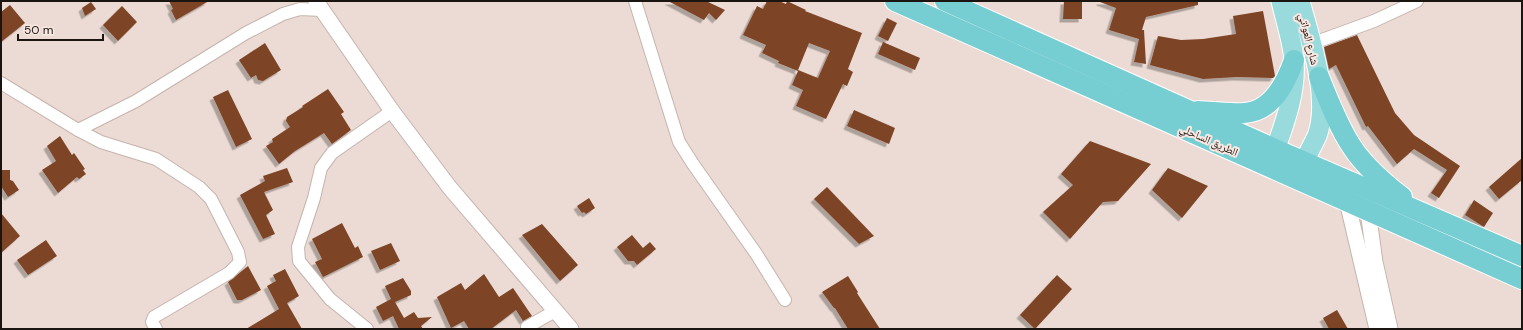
<svg xmlns="http://www.w3.org/2000/svg" width="1523" height="330" font-family="'DM Sans','Noto Naskh Arabic',sans-serif">
  <style>
    .building { fill: #7d4427; fill-rule: evenodd; filter: url(#shadow) }
    .lines { fill: none; stroke-linecap: round; stroke-linejoin: round }
    .minor-casing { stroke: #c5b4ad; stroke-width: 14 }
    .tertiary-casing { stroke: #c5b4ad; stroke-width: 17 }
    .primary-casing { stroke: #fff; stroke-width: 21 }
    .trunk-casing { stroke: #fff; stroke-width: 22 }
    .minor { stroke: #fff; stroke-width: 12 }
    .tertiary { stroke: #fff; stroke-width: 15 }
    .primary { stroke: #99dadd; stroke-width: 19 }
    .trunk { stroke: #77ced2; stroke-width: 20 }
    .labels { text-anchor: middle; stroke-width: 4; stroke-linejoin: round; paint-order: stroke }
    .street-label { font-size: 11px; fill: #1b1512; stroke: #f9e8e1 }
  </style>
  <defs>
    <filter id="shadow"><feDropShadow dx="-3.5" dy="3.5" stdDeviation="0" flood-color="#0004"/></filter>
  </defs>
  <rect width="100%" height="100%" fill="#ecdbd4"/>
  <g class="building">
    <path d="M169,1h40l-33,19 -5,-10 2,-1z"/>
    <path d="M668,1h38l19,9 -9,10 -7,-7 -5,7z"/>
    <path d="M767,1h12l7,3 1,-3 19,9 -1,1 57,22 -14,36 5,3 -6,14 -4,-2 -17,35 -30,-13 7,-16 -11,-5 6,-14 -20,-8 1,-2 -17,-8 4,-8 -23,-10 14,-29 6,3zM809,43l21,8 -12,27 -20,-8z"/>
    <path d="M1064,1h18v18h-19z"/>
    <path d="M1100,1h98v4l-52,12 -4,13h2l2,34 -12,-2 5,-23 -30,-9 7,-22 -16,-6z"/>
    <path d="M91,2l5,7 -11,7 -3,-8z"/>
    <path d="M10,5l15,18 -24,19v-30z"/>
    <path d="M122,6l15,16 -19,19 -15,-16z"/>
    <path d="M1263,11l12,65 -2,2 -36,-1 -34,2 -53,-14 8,-29 23,4 22,-1 33,-5 -3,-18z"/>
    <path d="M887,18l10,5 -9,18 -10,-5z"/>
    <path d="M1357,35l38,78 19,22 46,31 -21,32 -8,-5 16,-23 -33,-21 -17,15 -29,-38 -2,1 -30,-62 -7,4 -5,-22z"/>
    <path d="M883,42l37,16 -5,12 -37,-16z"/>
    <path d="M265,43l16,27 -18,11 -5,-1 -2,-5 -5,3 -12,-18z"/>
    <path d="M328,89l16,23 -3,2 10,16 -19,14 -8,-11 -29,18 -16,13 -13,-18 7,-4 -1,-3 18,-12 -4,-6 1,-4 16,-10 -1,-1z"/>
    <path d="M228,90l24,49 -16,8 -23,-50z"/>
    <path d="M854,110l41,18 -6,16 -42,-18z"/>
    <path d="M60,136l12,19 2,-2 11,16 -2,1 3,4 -7,5 -2,-2 -19,16 -16,-23 14,-9 -9,-15z"/>
    <path d="M1090,141l61,23 -33,37 -15,1 -33,37 -27,-27 30,-27 -12,-11z"/>
    <path d="M1522,158v22l-23,19 -10,-12z"/>
    <path d="M287,168l6,14 -29,10 9,18 -7,5 9,19 -12,5 -23,-44 25,-14 -2,-5z"/>
    <path d="M1168,168l40,18 -26,32 -30,-28z"/>
    <path d="M1,170h9v10l3,1 6,9 -11,7 -7,-11z"/>
    <path d="M827,187l47,49 -15,8 -45,-45z"/>
    <path d="M589,198l6,10 -9,6 -2,-2 -2,1 -5,-7z"/>
    <path d="M1474,200l19,13 -9,14 -19,-12z"/>
    <path d="M1,213l19,23 -19,17z"/>
    <path d="M342,223l13,25 3,-2 5,11 -40,20 -8,-15 7,-3 -10,-20z"/>
    <path d="M542,224l36,41 -18,16 -38,-46z"/>
    <path d="M632,235l11,13 7,-6 6,7 -19,16 -3,-4h-6l-11,-14z"/>
    <path d="M46,240l11,16 -29,19 -11,-15z"/>
    <path d="M391,243l9,18 -20,9 -9,-19z"/>
    <path d="M248,266l13,24 -19,10h-5l-9,-18z"/>
    <path d="M285,269l14,27 -12,7 15,26h-56l33,-20 -12,-23 9,-5 -3,-6z"/>
    <path d="M484,274l15,23 14,-9 19,28 -9,5 -7,-11 -25,19h-22l-5,-8 -13,7 -14,-31 24,-14 4,7z"/>
    <path d="M1057,275l15,14 -37,40 -15,-14z"/>
    <path d="M848,276l10,16 -1,1 23,36h-32l-13,-21h-1l-12,-16z"/>
    <path d="M403,278l8,13v4l-16,7 9,16 10,-6 4,6 14,-1 -11,9 2,3h-24l-6,-13 -10,5 -7,-14 15,-8 -6,-13z"/>
    <path d="M1337,310l11,19h-19l-6,-11z"/>
  </g>
  <g class="lines">
    <g class="minor-casing">
      <g id="minor">
        <path d="M635,1l44,141 14,22 64,91 28,45"/>
        <path d="M1311,44l63,-23 43,-20"/>
        <path d="M1,83l77,47 58,-29 110,-68 37,-19 17,-5 22,1"/>
        <path d="M78,130l23,12 55,17 43,28 12,12 27,53 2,10 -11,11 -75,44 -2,5 4,7"/>
        <path d="M367,329l-37,-30 -31,-38 -1,-14 16,-49 7,-30 11,-15 60,-42"/>
        <path d="M527,329v-2l28,-16"/>
      </g>
    </g>
    <g class="tertiary-casing">
      <g id="tertiary">
        <path d="M316,1l76,110 58,77 121,141"/>
        <path d="M1347,201l30,128"/>
        <path d="M1368,211l7,51 15,67"/>
      </g>
    </g>
    <g class="primary-casing">
      <g id="primary">
        <path d="M1270,165c11,-33 27,-69 24,-104 -1,-18 -9,-42 -13,-60"/>
        <path d="M1297,176l20,-40c14,-38 -7,-97 -17,-135"/>
      </g>
    </g>
    <g class="trunk-casing">
      <g id="trunk">
        <path d="M895,1l627,278"/>
        <path d="M945,1l330,148 247,107"/>
        <path d="M1319,77c10,24 19,49 33,70 13,20 32,36 50,50"/>
        <path d="M1198,111c15,1 31,3 46,2 28,-1 42,-30 50,-53"/>
      </g>
    </g>
    <use href="#minor" class="minor"/>
    <use href="#tertiary" class="tertiary"/>
    <use href="#primary" class="primary"/>
    <use href="#trunk" class="trunk"/>
  </g>
  <g class="labels">
    <g class="street-label">
      <text transform="translate(1309 39) rotate(76)" y="4">شارع العواتي</text>
      <text transform="translate(1209 140) rotate(24)" y="4">الطريق الساحلي</text>
    </g>
  </g>
  <rect width="1523" height="330" fill="none" stroke="#1b1512" stroke-width="4"/>
  <path d="M18 34v6h85v-6" fill="none" stroke="#1b1512" stroke-width="2"/>
  <text x="24" y="34" font-size="12" fill="#1b1512" stroke="#f9e8e1" stroke-width="3" paint-order="stroke">50 m</text>
</svg>
